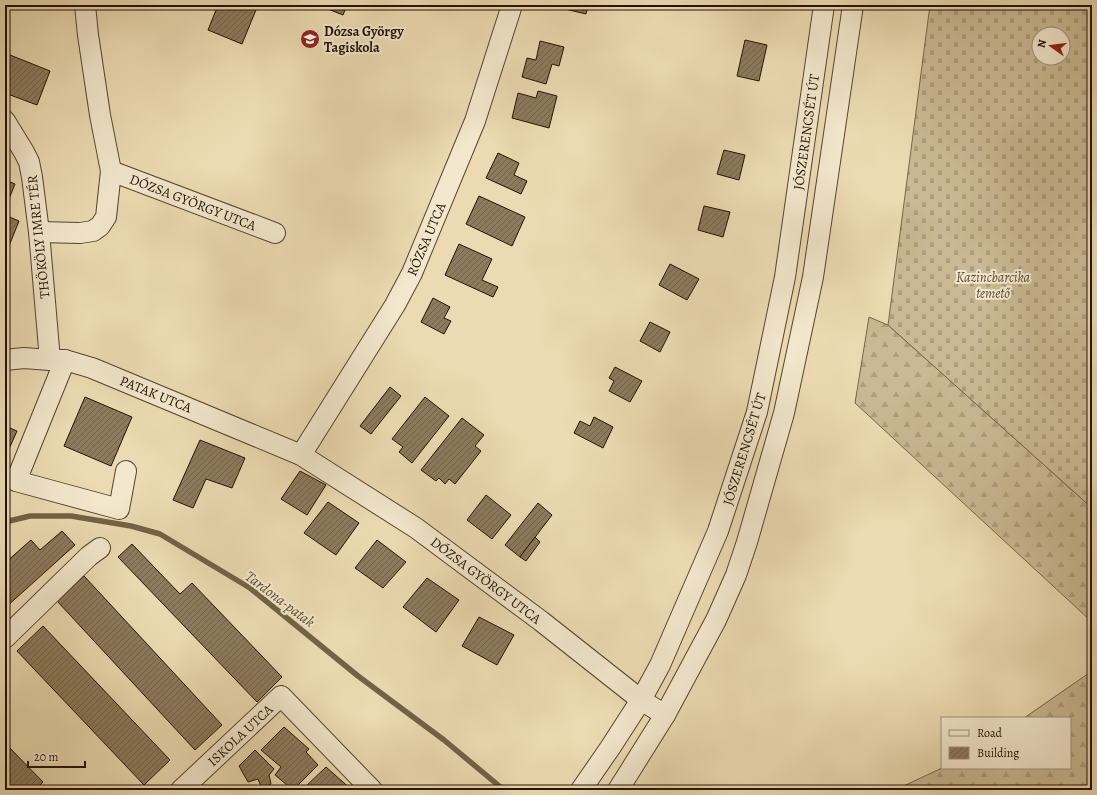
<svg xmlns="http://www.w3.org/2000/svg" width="1097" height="795" font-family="Alegreya,serif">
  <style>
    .forest { fill: url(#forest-firs); stroke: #76664a }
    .cemetery { fill: url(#cemetery-stones); stroke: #76664a; fill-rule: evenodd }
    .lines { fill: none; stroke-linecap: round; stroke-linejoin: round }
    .stream { stroke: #736246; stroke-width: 5.5 }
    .building { fill: url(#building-hatch); stroke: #231200 }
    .street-casing { stroke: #55442c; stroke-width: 22 }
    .street { stroke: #f3e8cd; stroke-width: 20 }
    .labels { text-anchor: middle; stroke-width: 4; stroke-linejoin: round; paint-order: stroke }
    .poi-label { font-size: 14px; font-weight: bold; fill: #231200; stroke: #f3e8cd; text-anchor: start }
    .street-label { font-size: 14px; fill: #231200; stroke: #f3e8cd }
    .park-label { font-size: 14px; font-style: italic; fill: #5d4c34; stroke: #f3e8cd }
    .water-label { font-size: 15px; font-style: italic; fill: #5f4e35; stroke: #f3e8cd }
  </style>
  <defs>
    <pattern id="forest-firs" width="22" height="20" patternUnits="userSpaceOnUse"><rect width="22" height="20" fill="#cab994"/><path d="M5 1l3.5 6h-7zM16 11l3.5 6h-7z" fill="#ad9e7e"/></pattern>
    <pattern id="cemetery-stones" width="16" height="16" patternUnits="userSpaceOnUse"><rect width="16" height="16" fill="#cab994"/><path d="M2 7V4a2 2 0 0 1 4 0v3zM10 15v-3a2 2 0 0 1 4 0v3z" fill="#ad9e7e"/></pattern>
    <pattern id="building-hatch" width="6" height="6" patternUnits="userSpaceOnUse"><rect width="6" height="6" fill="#8c7b5d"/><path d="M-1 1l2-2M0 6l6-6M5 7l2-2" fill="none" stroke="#72634a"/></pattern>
  </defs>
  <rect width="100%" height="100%" fill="#ecdbb2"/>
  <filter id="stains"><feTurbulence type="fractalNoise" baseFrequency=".005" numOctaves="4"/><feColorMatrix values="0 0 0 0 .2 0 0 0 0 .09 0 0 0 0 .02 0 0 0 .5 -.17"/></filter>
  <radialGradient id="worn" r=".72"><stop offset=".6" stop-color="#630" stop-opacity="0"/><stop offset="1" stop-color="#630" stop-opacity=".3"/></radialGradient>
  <g class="forest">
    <path d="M869,317l19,8 204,183v114l-237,-219z"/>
    <path d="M1092,671v119h-197l47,-22h128v-50h-46z"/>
  </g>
  <path class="cemetery" d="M930,5h162v503l-204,-183zM1039,34h24v24h-24z"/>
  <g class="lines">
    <path class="stream" d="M5,522l25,-6h41l60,10 29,8 90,54 108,88 86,64 60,50"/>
  </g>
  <g class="building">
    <path d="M218,5h40l-16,39 -34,-14z"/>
    <path d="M318,5h29l-4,10z"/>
    <path d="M548,5h40l-2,9z"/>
    <path d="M745,40l22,5 -8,36 -22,-5z"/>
    <path d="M540,41l24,6 -5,19 -7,-2 -6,20 -24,-7 5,-19 9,2z"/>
    <path d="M5,53l45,18 -13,34 -32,-12z"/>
    <path d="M538,91l19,5 -8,32 -37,-10 6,-25 18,5z"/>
    <path d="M724,150l21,5 -6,25 -22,-6z"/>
    <path d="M498,153l21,10 -5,12 13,6 -6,13 -35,-16z"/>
    <path d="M5,180l10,4 -10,25z"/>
    <path d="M479,196l46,21 -13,29 -46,-22z"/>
    <path d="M704,206l26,6 -7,25 -25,-7z"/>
    <path d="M5,215l14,6 -14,35z"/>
    <path d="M459,244l33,15 -10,21 16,7 -5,10 -48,-22z"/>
    <path d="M670,264l29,15 -12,21 -28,-15z"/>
    <path d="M433,298l17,9 -6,11 7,3 -7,13 -23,-12z"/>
    <path d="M650,322l20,10 -10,20 -20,-11z"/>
    <path d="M615,367l27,14 -12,21 -21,-11 5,-10 -5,-3z"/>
    <path d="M390,387l11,9 -30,38 -11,-8z"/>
    <path d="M85,397l47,20 -21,49 -47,-20z"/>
    <path d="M425,397l24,19 -37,47 -13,-11 4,-5 -11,-8z"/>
    <path d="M594,417l19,10 -10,21 -29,-15 6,-12 10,5z"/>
    <path d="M462,418l22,17 -9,11 6,5 -26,33 -6,-5 -4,5 -6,-6 -3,3 -15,-11z"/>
    <path d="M5,426l12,5 -12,27z"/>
    <path d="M200,440l45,18 -13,30 -26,-9 -13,29 -20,-8z"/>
    <path d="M300,471l26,14 -19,30 -26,-16z"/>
    <path d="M486,495l25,20 -19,24 -25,-19z"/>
    <path d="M328,502l31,21 -23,32 -32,-22z"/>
    <path d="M538,503l14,12 -32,42 -15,-12z"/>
    <path d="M62,531l13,14 -70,63v-45l26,-23 9,10z"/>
    <path d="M535,537l5,5 -14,19 -6,-4z"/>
    <path d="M377,540l29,22 -23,26 -28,-20z"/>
    <path d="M132,544l48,50 12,-11 90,94 -25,25 -139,-145z"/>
    <path d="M84,576l138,149 -27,25 -138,-149z"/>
    <path d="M427,578l32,22 -23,32 -33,-25z"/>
    <path d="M479,617l35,18 -17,30 -35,-19z"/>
    <path d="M43,626l127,134 -26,25 -127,-134z"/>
    <path d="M284,727l25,22 -3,3 12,13 -25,25 -18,-15 6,-8 -20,-17z"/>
    <path d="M5,743l38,39 -8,8h-30z"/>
    <path d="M255,750l19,19 -5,6 2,9 -9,5 -4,-10 -10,3 -9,-16z"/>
    <path d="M326,767l26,23h-50z"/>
  </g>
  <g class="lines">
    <g class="street-casing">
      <g id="street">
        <path d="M5,121l19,31 5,10 3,15 7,55 11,128"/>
        <path d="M111,171l164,62"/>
        <path d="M39,232l41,1 13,-2 7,-5 6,-9 5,-46 -11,-56 -12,-80 -3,-30"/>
        <path d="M5,360l19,-2 26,2h15l27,8 209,87 115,73 125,93 100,79 24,15"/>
        <path d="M65,360l-49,121 103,28 7,-38"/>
        <path d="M301,455l94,-150 17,-32 63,-152 37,-116"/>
        <path d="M5,638l84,-82 11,-8"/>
        <path d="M181,790l100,-94 91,94"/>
        <path d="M581,790l29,-42 31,-48 19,-35 58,-134 39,-119 28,-135 39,-272"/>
        <path d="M618,790l47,-75 51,-95 20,-45 11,-33 37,-129 29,-136 40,-272"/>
      </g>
    </g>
    <use href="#street" class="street"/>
  </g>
  <defs>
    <g id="school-disc" transform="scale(1)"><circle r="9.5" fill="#8f2418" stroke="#f3e8cd"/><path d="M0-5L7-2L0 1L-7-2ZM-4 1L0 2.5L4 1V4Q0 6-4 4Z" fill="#fff"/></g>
  </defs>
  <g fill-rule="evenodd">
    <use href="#school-disc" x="310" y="39"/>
  </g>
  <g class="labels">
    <g class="poi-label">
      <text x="324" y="36">Dózsa György<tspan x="324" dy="16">Tagiskola</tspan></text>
    </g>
    <g class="street-label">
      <text transform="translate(806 132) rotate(-82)" y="5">JÓSZERENCSÉT ÚT</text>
      <text transform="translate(193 202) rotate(21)" y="5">DÓZSA GYÖRGY UTCA</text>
      <text transform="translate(38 237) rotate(-96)" y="5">THÖKÖLY IMRE TÉR</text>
      <text transform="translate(426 239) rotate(-67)" y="5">RÓZSA UTCA</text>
      <text transform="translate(156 394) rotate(22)" y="5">PATAK UTCA</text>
      <text transform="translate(744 449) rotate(-73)" y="5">JÓSZERENCSÉT ÚT</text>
      <text transform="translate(486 580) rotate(37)" y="5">DÓZSA GYÖRGY UTCA</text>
      <text transform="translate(240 735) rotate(-43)" y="5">ISKOLA UTCA</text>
    </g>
    <g class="park-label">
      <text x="993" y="282">Kazincbarcika<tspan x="993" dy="16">temető</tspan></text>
    </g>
    <g class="water-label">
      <text transform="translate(280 599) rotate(37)" y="5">Tardona-patak</text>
    </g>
  </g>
  <rect width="1097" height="795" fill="none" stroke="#ecdbb2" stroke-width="20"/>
  <rect x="6" y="6" width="1085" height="783" fill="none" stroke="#231200" stroke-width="2"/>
  <rect x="10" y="10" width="1077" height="775" fill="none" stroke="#231200"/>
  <rect x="941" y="717" width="130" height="52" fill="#f3e8cd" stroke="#a0927b"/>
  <rect x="949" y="730" width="20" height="6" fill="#f3e8cd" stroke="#a0927b"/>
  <text x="977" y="737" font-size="12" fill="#231200">Road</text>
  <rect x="949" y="747" width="20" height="12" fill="url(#building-hatch)" stroke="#a0927b"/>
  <text x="977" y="757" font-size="12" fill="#231200">Building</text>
  <g transform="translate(1051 46) rotate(284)"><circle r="19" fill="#f3e8cd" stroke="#a0927b"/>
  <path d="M0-3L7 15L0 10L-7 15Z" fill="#8f2418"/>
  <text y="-6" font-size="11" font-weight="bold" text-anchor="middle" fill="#231200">N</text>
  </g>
  <path d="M28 761v6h57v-6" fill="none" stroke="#231200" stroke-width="2"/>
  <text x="34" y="761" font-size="12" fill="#231200" stroke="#f3e8cd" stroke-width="3" paint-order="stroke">20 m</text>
  <rect width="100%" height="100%" filter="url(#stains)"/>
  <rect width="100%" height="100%" fill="url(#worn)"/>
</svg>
